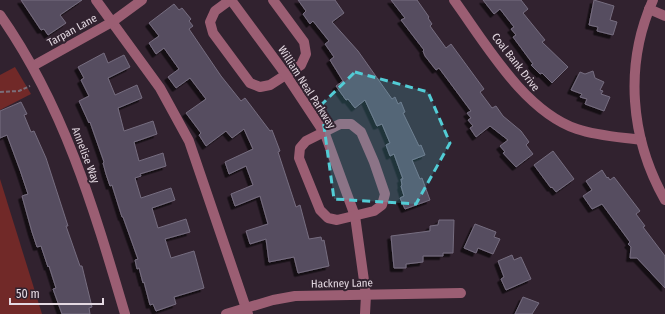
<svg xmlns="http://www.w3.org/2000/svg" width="665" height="314" font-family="'Fira Sans Condensed',sans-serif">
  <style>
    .green { fill: #712928 }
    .building { fill: #564e60; stroke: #766d80; filter: url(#shadow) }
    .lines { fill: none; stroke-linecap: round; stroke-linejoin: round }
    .path { stroke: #7b6e79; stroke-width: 2; stroke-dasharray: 4 2; stroke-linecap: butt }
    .minor { stroke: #9b5e73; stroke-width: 10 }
    .marked { fill: #52ccd5; fill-opacity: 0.2; stroke: #52ccd5; stroke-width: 3; stroke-dasharray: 8 5; stroke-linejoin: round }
    .labels { text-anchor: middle; stroke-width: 4; stroke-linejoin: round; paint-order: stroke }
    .street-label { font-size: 11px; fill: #e4d9e2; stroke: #31222f }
  </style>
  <defs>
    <filter id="shadow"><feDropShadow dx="-3.5" dy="3.5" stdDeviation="0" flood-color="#0009"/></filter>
  </defs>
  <rect width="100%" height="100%" fill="#31222f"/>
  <g class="green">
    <path d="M15,67l16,27 -31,16v-35z"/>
    <path d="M0,179l42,135h-42z"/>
  </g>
  <g class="building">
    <path d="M21,0h61l-22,15 6,8 -18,12 -4,-6 -3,1z"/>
    <path d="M298,0h37l9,13 -12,9 26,29 34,48 3,-2 3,7 3,-2 4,10 -2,1 16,33 2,-1 4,10 -13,5 8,19 2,-1 8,22 -25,9 -5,-11 4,-2 -3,-10 1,-1 -1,-6h2l-9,-25 -4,2 -4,-11 4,-2 -8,-19 -5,2 -12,-26 -10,8 -7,-9 -2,1 -10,-14 7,-5 -13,-21 4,-3 -9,-13 4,-3 -16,-20 -3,3 -7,-10 3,-3z"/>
    <path d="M391,0h26l12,17 -1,1 4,6 -2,2 16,22 5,-4 33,45 -4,3 12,16 4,-2 7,10 18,15 8,11 -3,3 7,9 -17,13 -13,-14 2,-1 -5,-6 8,-6 -18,-14 -14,11 -6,-9 3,-2 -5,-6 3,-2 -4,-5 4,-2 -32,-43 -3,2 -11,-14 -2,-5 1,-1 -23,-30 4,-2z"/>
    <path d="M483,0h38l7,9 -5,4 22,27 -3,2 26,25 -16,16 -10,-10 -2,1 -9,-9 2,-1 -20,-27 3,-2 -5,-6 3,-2 -14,-18 -6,5z"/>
    <path d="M594,0l20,6 -4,14 7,2 -4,13 -16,-4 1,-4 -9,-2z"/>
    <path d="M174,4l5,6 3,-2 9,11 -2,2 4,5 -4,3 32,47 20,25 4,-3 25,33 2,-1 8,21 -2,1 18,55 4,-2 9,34 12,-2 1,4 2,-1 5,26 -31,7 -4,-16 -25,5 -3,-23 -16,5 -4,-13 22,-7 -8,-28 -25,10 -4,-12 22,-9 -7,-19 -17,8 -4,-12 28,-13 -9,-20 -12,9 -6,-7 -20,15 -7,-11 2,-2 -15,-20 20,-14 -16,-21 -14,10 -8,-11 11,-8 -15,-21 -8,6 -7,-11 10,-7 -10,-13z"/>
    <path d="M104,53l4,10 16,-8 6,12 -22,11 7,17 22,-10 5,13 -24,10 6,23 29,-10 4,13 -23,8 5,19 24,-8 3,13 -26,8 1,2 -6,2 6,20 30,-10 4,12 -23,8 6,20 28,-9 4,13 -25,7 6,19 23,-7 10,37 -30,9 2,7 -20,7 -3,-7 -3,1 -6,-23 -1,1 -4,-15 -2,1 -2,-9 3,-1 -15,-42h-1l-10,-32 -2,1 -4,-12 -3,-11 1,-1 -14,-40 -1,1 -10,-22 10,-5 -8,-16 3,-2 -6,-11z"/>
    <path d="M593,71l2,7 9,4 -4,8 3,1 -2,3 9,3 -6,14 -19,-7 2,-5 -7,-2 2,-3 -11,-4 9,-18 5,2z"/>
    <path d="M21,102l6,12 -3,1 7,17 3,-1 12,27 22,68h-2l14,40h2l10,41 -3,1 1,6h-28l-9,-25 3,-1 -7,-22 -1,1 -7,-21 -4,1 -5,-15 -10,-36 6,-2 -8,-24 -13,-35 -7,3v-27z"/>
    <path d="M553,151l21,28 -18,13 -4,-5 -1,1 -17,-23z"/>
    <path d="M602,170l5,8 1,-1 2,3 4,-3 26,34 -4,3 9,12 -2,1 22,29v32l-28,-30h-7l1,-11 -3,-3 2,-2 -28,-38 -10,5 -9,-13 9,-6 -6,-9z"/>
    <path d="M439,220h15l-1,33h-10v3h-20v6l-17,2v4h-12l-3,-32 39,-5v-5l8,-1z"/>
    <path d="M475,224l21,8 -2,5 6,2 -7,15 -15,-6 -2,5 -12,-5z"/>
    <path d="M512,255l2,5 7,-3 10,22 -25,11 -5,-11 3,-2 -6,-16z"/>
    <path d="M523,297l16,6 -7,11h-17z"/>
  </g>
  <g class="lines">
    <path class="path" d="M0,92l19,-1 11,-5"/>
    <g class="minor">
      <path d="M96,0l64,88 29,53 59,173"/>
      <path d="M230,0l-15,11 -5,11 3,11 37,50 10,4 10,-2 31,-20 5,-11 -2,-12 -31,-42"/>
      <path d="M231,0l53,72 41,62 30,82 11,79 -1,19"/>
      <path d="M454,0c32,44 70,111 123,129 21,7 42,8 64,11"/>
      <path d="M653,0c-29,65 -23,138 12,200"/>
      <path d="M649,9l16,7"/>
      <path d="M0,15c64,91 94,194 125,299"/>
      <path d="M33,66l79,-44 30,-22"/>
      <path d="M340,124h11l10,8 13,30 11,32 -3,11 -8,6 -37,9 -9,-2 -8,-8 -21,-52 1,-10 6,-7z"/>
      <path d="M226,314l47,-14 22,-4 166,-3"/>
    </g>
  </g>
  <path class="marked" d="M355,72l73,20 22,51 -34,61 -82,-5 -13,-94z"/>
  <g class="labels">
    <g class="street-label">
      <text transform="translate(72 30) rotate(-29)" y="4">Tarpan Lane</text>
      <text transform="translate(516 62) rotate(52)" y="4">Coal Bank Drive</text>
      <text transform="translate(307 87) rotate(57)" y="4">William Neal Parkway</text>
      <text transform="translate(86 155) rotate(69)" y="4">Annelise Way</text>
      <text transform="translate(342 283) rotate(-1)" y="4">Hackney Lane</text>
    </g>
  </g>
  <path d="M10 298v6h93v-6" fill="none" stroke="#e4d9e2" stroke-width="2"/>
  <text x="16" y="298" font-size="12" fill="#e4d9e2" stroke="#31222f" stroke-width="3" paint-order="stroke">50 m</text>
</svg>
